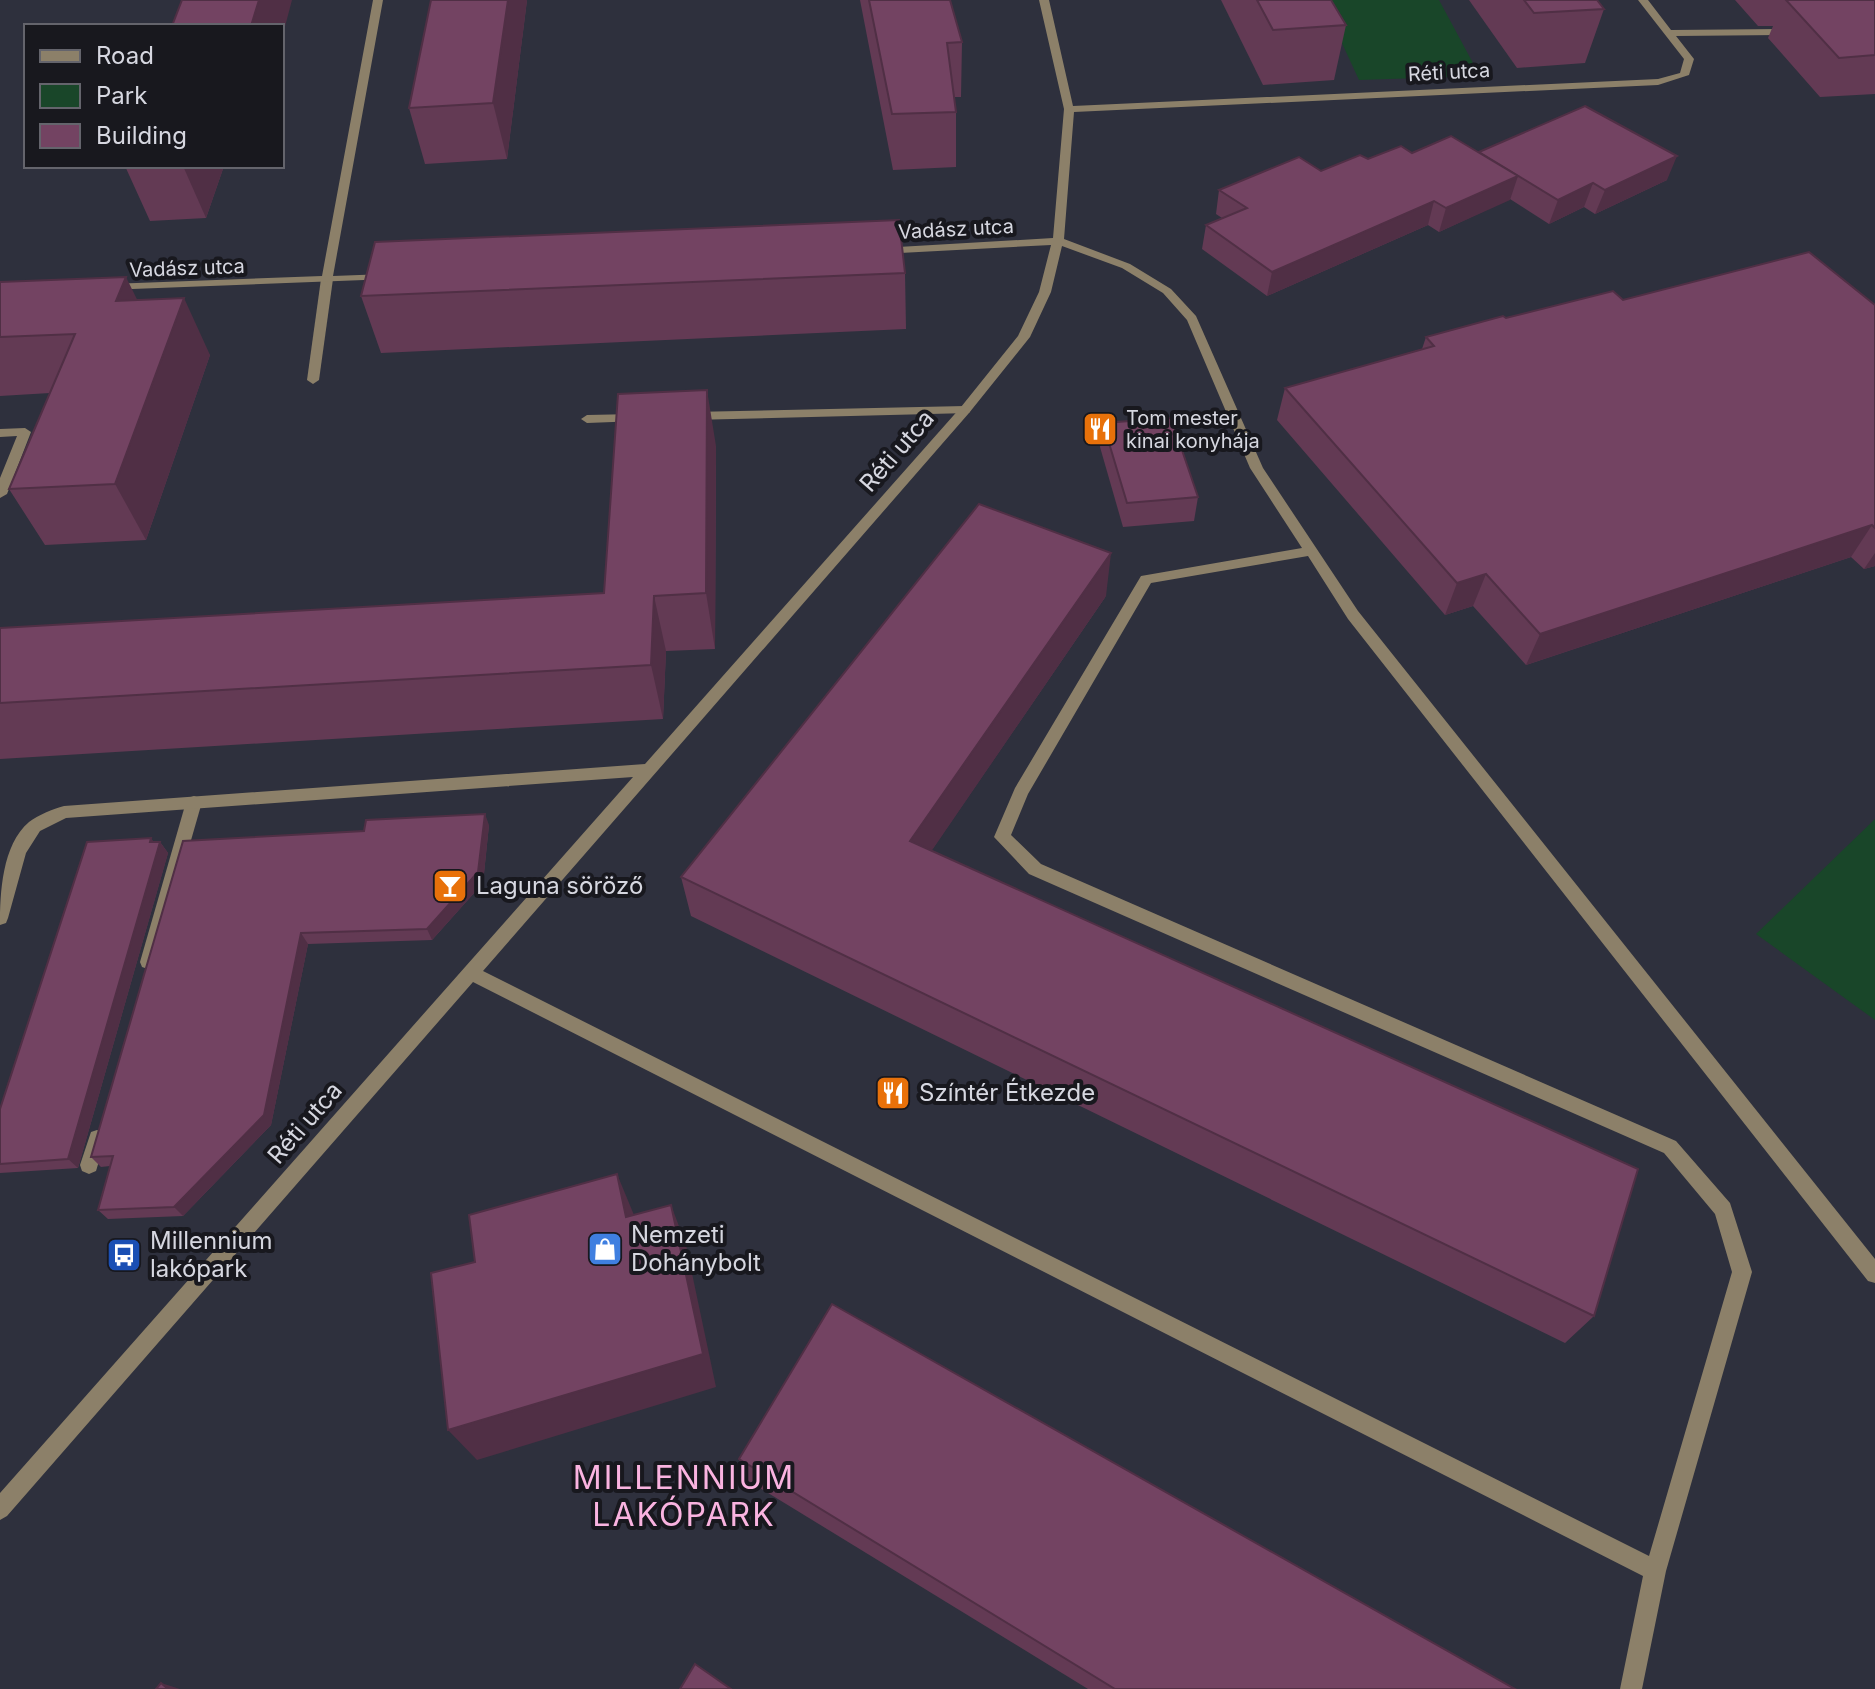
<svg xmlns="http://www.w3.org/2000/svg" width="1875" height="1689" font-family="Inter,sans-serif">
  <style>
    .green { fill: #194629 }
    .lines { fill: none; stroke-linecap: round; stroke-linejoin: round }
    .service { fill: #8c8069; fill-rule: evenodd }
    .minor { fill: #8c8069; fill-rule: evenodd }
    .wall { fill: #633a54 }
    .shaded-wall { fill: #502f45 }
    .building { fill: #734362; stroke: #502f45; stroke-width: 2 }
    .labels { text-anchor: middle; stroke-width: 8; stroke-linejoin: round; paint-order: stroke }
    .far-street-label { font-size: 20px; fill: #d6d7e0; stroke: #18181e }
    .far-poi-label { font-size: 20px; fill: #d6d7e0; stroke: #18181e; text-anchor: start }
    .street-label { font-size: 24px; fill: #d6d7e0; stroke: #18181e }
    .poi-label { font-size: 24px; fill: #d6d7e0; stroke: #18181e; text-anchor: start }
    .near-neighbourhood-label { font-size: 32px; letter-spacing: 2px; fill: #fab3e0; stroke: #18181e }
  </style>
  <rect width="100%" height="100%" fill="#2e303d"/>
  <g class="green">
    <path d="M1322,0h117l41,76 -121,4z"/>
    <path d="M1875,819v201l-119,-86z"/>
  </g>
  <g class="lines">
    <g class="service">
      <path d="M327,276l6,3 -14,101 -6,4 -6,-4 14,-101z"/>
      <path d="M965,406l6,4 -2,3 -278,7 -6,-4 6,-4z"/>
      <path d="M635,414l4,1v6l-52,2 -6,-4 6,-4z"/>
      <path d="M25,428l6,4 -24,62 -7,4v-20l17,-42 -17,1v-8z"/>
      <path d="M194,796l6,2 2,4 -46,160 -2,5 -6,2 -6,-2 -2,-5 46,-160 2,-4z"/>
      <path d="M97,1130l6,2 3,6 -10,33 -7,3 -7,-3 -2,-6 11,-33z"/>
    </g>
    <g class="minor">
      <path d="M373,0h10l-50,276 53,-2 4,1v4l-284,11v-4l4,-2 212,-8z"/>
      <path d="M1039,0h10l24,106 585,-27 22,-6 4,-14 -46,-59h10l23,30 118,-1 5,3 -5,3 -113,1 18,23 -5,16 -31,10 -584,27 -10,127 66,25 41,25 25,27 67,152 95,143 517,648v24l-7,-2 -520,-662 -40,-63 -157,27 -123,211 -17,41 30,29 635,277 54,62 22,69 -86,299 -24,118h-22l23,-113 -1170,-594 -466,534 -7,4v-27l633,-716 -567,41 -26,13 -14,22 -18,65 -2,5 -6,2c0,-32 2,-80 29,-103 9,-7 24,-13 35,-16l581,-42 316,-357 57,-71 21,-44 12,-47 -170,9 -6,-3 6,-3 172,-10 11,-129zM1062,246l60,22 41,25 24,27 63,148 52,80 -161,28 -126,212 -21,49 35,37 635,279 51,61 17,58 -83,284 -1166,-585 486,-558 61,-76 21,-45z"/>
    </g>
  </g>
  <g class="wall">
    <path d="M527,0l-20,159 -82,5 -16,-56z"/>
    <path d="M860,0h90l12,42 -1,55h-7l2,15v55l-63,3z"/>
    <path d="M1221,0h110l15,25 -12,55 -71,5z"/>
    <path d="M1469,0h128l7,9 -19,54 -68,5z"/>
    <path d="M1735,0h140v94l-55,3 -52,-59 5,-12h-15z"/>
    <path d="M1412,153h67l188,27 -72,34 -11,-7 -35,17 -39,-25 -71,33 -11,-7 -161,71 -65,-47 4,-24 16,-7 -6,-4 3,-24z"/>
    <path d="M125,166h99l-18,52 -56,3z"/>
    <path d="M905,273l1,56 -525,24 -20,-57z"/>
    <path d="M0,282l137,18 73,55 -64,185 -101,5 -36,-56 41,-96 -50,3z"/>
    <path d="M1623,300l252,5v261l-11,3 -13,-12 -325,108 -53,-59 -28,9 -168,-195 8,-32 137,-39 4,-12 80,-19z"/>
    <path d="M1103,423l95,74 -4,24 -71,6 -23,-80z"/>
    <path d="M716,446l-1,203 -49,2 -3,68 -663,40v-131l604,-35z"/>
    <path d="M1106,596l-175,255 663,465 -29,27 -874,-427 -10,-39z"/>
    <path d="M489,825l-6,58 -51,57 -124,4 -37,181 -88,91 -75,3 -10,-9 12,-44 -9,1 -10,-10 92,-316z"/>
    <path d="M154,842h6l8,11 -90,315 -78,5v-64z"/>
    <path d="M739,1459l776,230h-427l-341,-209z"/>
  </g>
  <g class="shaded-wall">
    <path d="M259,0h33l-10,38v-12h-31z"/>
    <path d="M508,0h19l-20,159 -14,-56z"/>
    <path d="M1677,156l-10,24 -72,34 10,-24z"/>
    <path d="M183,166h41l-18,52z"/>
    <path d="M1518,176l-8,24 -71,32 7,-24z"/>
    <path d="M1593,183l-9,24 -35,17 9,-24z"/>
    <path d="M1434,201l-6,24 -161,71 5,-24z"/>
    <path d="M126,277l28,57 -38,-33z"/>
    <path d="M184,298l26,57 -64,185 -31,-56z"/>
    <path d="M707,390l9,56 -1,203 -9,-56z"/>
    <path d="M1872,525l-21,32 -325,108 14,-31z"/>
    <path d="M1111,553l-5,43 -195,285 -1,-40z"/>
    <path d="M1875,553v13l-11,3z"/>
    <path d="M1486,574l-13,32 -28,9 12,-32z"/>
    <path d="M654,596l12,55 -3,68 -12,-54z"/>
    <path d="M485,814l4,11 -6,58 -51,57 -5,-11z"/>
    <path d="M151,838l7,10 2,-6 8,11 -90,315 -10,-9z"/>
    <path d="M301,933l7,11 -37,181 -88,91 -9,-9z"/>
    <path d="M617,1174l17,41 -8,2z"/>
    <path d="M671,1205l15,40 30,142 -239,73 -29,-30z"/>
    <path d="M161,1683l19,6h-12z"/>
  </g>
  <g class="building">
    <path d="M182,0h77l-8,26h-79z"/>
    <path d="M431,0h77l-15,103 -84,5z"/>
    <path d="M869,0h81l12,42 -15,1 9,69 -64,2z"/>
    <path d="M1257,0h74l15,25 -73,5z"/>
    <path d="M1524,0h73l7,9 -70,4z"/>
    <path d="M1786,0h89v55l-36,3z"/>
    <path d="M1585,106l92,50 -72,34 -12,-7 -35,17 -79,-48z"/>
    <path d="M1451,136l67,40 -72,32 -12,-7 -162,71 -66,-47 41,-17 -28,-18 80,-33 22,14 39,-16 8,4 33,-13 11,7z"/>
    <path d="M899,220l6,53 -544,23 14,-54z"/>
    <path d="M1809,252l66,53v223l-3,-3 -332,109 -54,-60 -29,9 -172,-195 149,-42 -8,-9 77,-21 3,2 107,-27 10,9z"/>
    <path d="M126,277l-10,24 68,-3 -69,186 -106,5 66,-155 -75,3v-55z"/>
    <path d="M707,390l-1,203 -52,3 -3,69 -651,38v-75l604,-35 14,-199z"/>
    <path d="M1171,418l27,79 -71,6 -24,-80z"/>
    <path d="M979,504l132,49 -201,288 728,328 -44,147 -913,-439z"/>
    <path d="M485,814l-7,58 -51,57 -126,4 -37,182 -90,92 -76,3 15,-54 -22,1 92,-316 181,-10 2,-11z"/>
    <path d="M151,838l-1,4h10l-92,317 -68,5v-55l87,-267z"/>
    <path d="M617,1174l9,43 45,-12 32,149 -255,76 -17,-157 44,-11 -6,-47z"/>
    <path d="M832,1304l683,385h-400l-376,-230z"/>
    <path d="M695,1664l36,25h-51z"/>
    <path d="M161,1683l7,6h-12z"/>
  </g>
  <defs>
    <g id="restaurant-square" transform="scale(1.8)"><rect x="-9" y="-9" width="18" height="18" rx="4" fill="#e8710a" stroke="#18181e"/><path d="M-5-6h1v4h1v-4h1v4h1v-4h1v5L-1.5 .5V6h-2V.5L-5-1ZM5-6V6H3V1.5H1.5Q1.5-4 5-6Z" fill="#fff"/></g>
    <g id="bar-square" transform="scale(1.8)"><rect x="-9" y="-9" width="18" height="18" rx="4" fill="#e8710a" stroke="#18181e"/><path d="M-6-5H6L.8 .8V4.5H3.5V6h-7V4.5H-.8V.8Z" fill="#fff"/></g>
    <g id="shop-square" transform="scale(1.8)"><rect x="-9" y="-9" width="18" height="18" rx="4" fill="#3f7fe0" stroke="#18181e"/><path d="M-5-2.5h2.3a2.7 3.5 0 0 1 5.4 0H5L5.5 6h-11ZM-1.5-2.5h3a1.5 2.3 0 0 0-3 0Z" fill="#fff"/></g>
    <g id="bus-square" transform="scale(1.8)"><rect x="-9" y="-9" width="18" height="18" rx="4" fill="#1a4fb4" stroke="#18181e"/><path d="M-5-6H5V4H4V6H2V4H-2V6H-4V4H-5ZM-3.5-4V0h7V-4ZM-3.5 1.2v1.5H-2V1.2ZM2 1.2v1.5H3.5V1.2Z" fill="#fff"/></g>
  </defs>
  <g fill-rule="evenodd">
    <use href="#restaurant-square" x="1100" y="429"/>
    <use href="#bar-square" x="450" y="886"/>
    <use href="#restaurant-square" x="893" y="1093"/>
    <use href="#shop-square" x="605" y="1249"/>
    <use href="#bus-square" x="124" y="1255"/>
  </g>
  <g class="labels">
    <g class="far-street-label">
      <text transform="translate(1449 72) rotate(-3)" y="7">Réti utca</text>
      <text transform="translate(956 229) rotate(-3)" y="7">Vadász utca</text>
      <text transform="translate(187 268) rotate(-2)" y="7">Vadász utca</text>
    </g>
    <g class="far-poi-label">
      <text x="1126" y="425">Tom mester<tspan x="1126" dy="23">kinai konyhája</tspan></text>
    </g>
    <g class="street-label">
      <text transform="translate(897 451) rotate(-49)" y="8">Réti utca</text>
      <text transform="translate(305 1123) rotate(-49)" y="8">Réti utca</text>
    </g>
    <g class="poi-label">
      <text x="476" y="894">Laguna söröző</text>
      <text x="919" y="1101">Színtér Étkezde</text>
      <text x="631" y="1243">Nemzeti<tspan x="631" dy="28">Dohánybolt</tspan></text>
      <text x="150" y="1249">Millennium<tspan x="150" dy="28">lakópark</tspan></text>
    </g>
    <g class="near-neighbourhood-label">
      <text x="684" y="1489">MILLENNIUM<tspan x="684" dy="37">LAKÓPARK</tspan></text>
    </g>
  </g>
  <rect x="24" y="24" width="260" height="144" fill="#18181e" stroke="#64646c" stroke-width="2"/>
  <rect x="40" y="50" width="40" height="12" fill="#8c8069" stroke="#64646c" stroke-width="2"/>
  <text x="96" y="64" font-size="24" fill="#d6d7e0">Road</text>
  <rect x="40" y="84" width="40" height="24" fill="#194629" stroke="#64646c" stroke-width="2"/>
  <text x="96" y="104" font-size="24" fill="#d6d7e0">Park</text>
  <rect x="40" y="124" width="40" height="24" fill="#734362" stroke="#64646c" stroke-width="2"/>
  <text x="96" y="144" font-size="24" fill="#d6d7e0">Building</text>
</svg>
